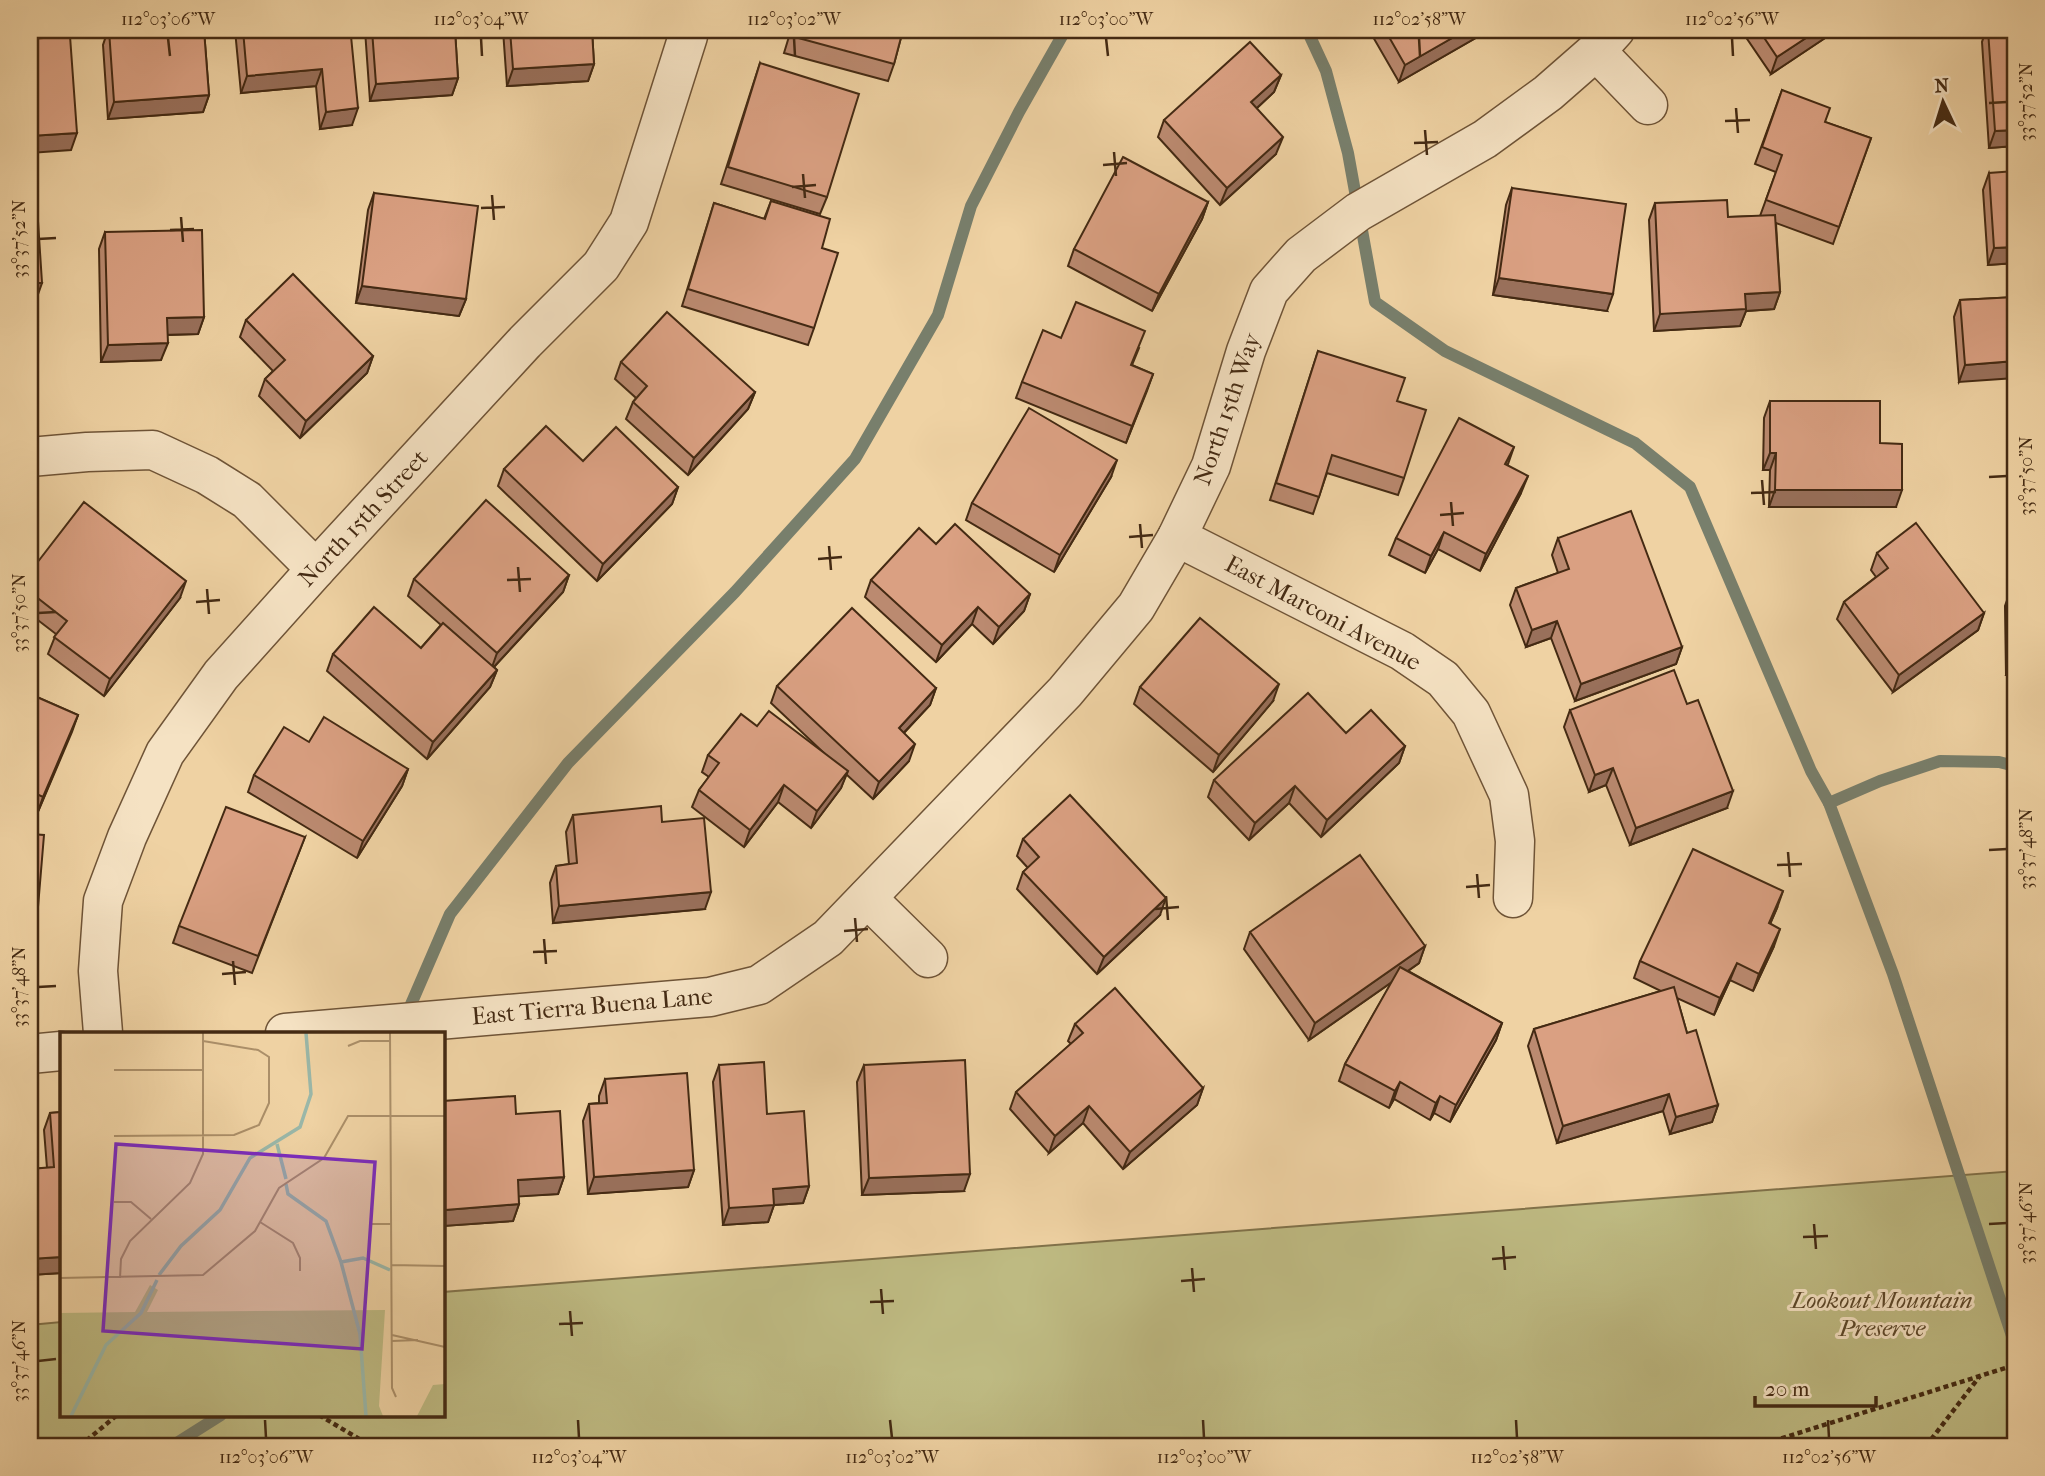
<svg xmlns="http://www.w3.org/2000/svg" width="2045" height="1476" font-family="'IM FELL French Canon',serif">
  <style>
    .green { fill: #beba82; stroke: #81724a; stroke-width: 2 }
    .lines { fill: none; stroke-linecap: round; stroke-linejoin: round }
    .stream { stroke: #787f6c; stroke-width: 12 }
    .minor-casing { stroke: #6f5437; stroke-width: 41 }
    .path { stroke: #442a13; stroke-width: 4.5; stroke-dasharray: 5 3.5; stroke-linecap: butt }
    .minor { stroke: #f5e2c3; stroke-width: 38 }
    .wall { fill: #bb8a70; stroke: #442a13; stroke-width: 2 }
    .shaded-wall { fill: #99705b; stroke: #442a13; stroke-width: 2 }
    .building { fill: #daa082; stroke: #442a13; stroke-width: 2 }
    .ticks { fill: none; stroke: #442a13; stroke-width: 2.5 }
    .labels { text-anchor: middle; stroke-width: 6; stroke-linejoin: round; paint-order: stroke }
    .street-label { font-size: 24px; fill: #442a13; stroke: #f5e2c3 }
    .park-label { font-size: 24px; font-style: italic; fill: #5c4729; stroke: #f5e2c3 }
    .inset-river { fill: none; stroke: #9ab7a8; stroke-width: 3.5 }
    .inset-road { fill: none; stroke: #ab8f69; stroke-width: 2 }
    .view { fill: #7b2cbf; fill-opacity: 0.15; stroke: #7b2cbf; stroke-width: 3.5 }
    .inset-edge { fill: none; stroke: #442a13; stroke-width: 3.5 }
    .neatline { fill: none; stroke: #442a13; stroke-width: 2.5 }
    .ticks-label { font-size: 18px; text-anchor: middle; fill: #442a13 }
  </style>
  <rect width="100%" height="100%" fill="#efd2a3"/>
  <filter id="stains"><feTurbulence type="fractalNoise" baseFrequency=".00286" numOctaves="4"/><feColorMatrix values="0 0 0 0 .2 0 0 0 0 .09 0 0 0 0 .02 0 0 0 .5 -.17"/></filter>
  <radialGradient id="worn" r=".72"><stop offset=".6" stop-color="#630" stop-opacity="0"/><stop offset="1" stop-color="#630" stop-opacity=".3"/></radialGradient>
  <path class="green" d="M2015,1171v275h-1985v-121l31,-3v93h382v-123z"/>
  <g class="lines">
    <g class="stream">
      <path d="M1307,30l19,41 22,82 27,149 70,49 190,92 55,44 121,284 18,32 64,171 122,371"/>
      <path d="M1829,803l51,-22 60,-20 59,1 16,4"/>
      <path d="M406,1016l44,-102 118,-151 167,-171 120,-133 83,-144 33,-109 48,-94 43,-76 5,-6"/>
      <path d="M172,1446l49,-31"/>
    </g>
    <g class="minor-casing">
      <g id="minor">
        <path d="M1596,51l52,54"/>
        <path d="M30,457l57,-5 66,-2 54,25 40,25 69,69"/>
        <path d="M1177,537l225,114 41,28 28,34 38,82 6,46 -2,57"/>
        <path d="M867,898l61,60"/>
        <path d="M103,1033l-5,-62 5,-70 24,-64 38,-84 56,-78 95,-106 209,-227 76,-76 28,-44 59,-186v-6"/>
        <path d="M285,1033l425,-36 49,-12 69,-47 237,-246 71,-85 41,-70 34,-71 35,-115 23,-60 32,-36 57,-43 127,-73 63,-46 48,-42 19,-21"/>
        <path d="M30,1054l31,-3"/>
      </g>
    </g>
    <g class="path">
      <path d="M319,1415l52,31"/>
      <path d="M80,1446l37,-31"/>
      <path d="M1757,1446l258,-81"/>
      <path d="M1926,1446l54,-70"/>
    </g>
    <use href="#minor" class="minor"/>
  </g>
  <g class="wall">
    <path d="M108,30h96l5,65 -6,17 -95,7 -5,-74z"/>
    <path d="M235,30h89l1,8 27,87 -32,4 -4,-43 -75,7z"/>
    <path d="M365,30h90l3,48 -6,17 -82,6z"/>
    <path d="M503,30h89l2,34 -6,17 -81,5z"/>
    <path d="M791,30h112l-9,34 -6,17 -104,-28z"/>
    <path d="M1369,30h118l-1,2 -87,50z"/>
    <path d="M1741,30h96l-66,44z"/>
    <path d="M1986,30h29v116l-26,2 -7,-106z"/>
    <path d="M760,63l67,134 -7,17 -99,-30z"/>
    <path d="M1281,75l-7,17 -18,17 20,45 -56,51 -62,-68 6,-17z"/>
    <path d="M1782,90l43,32 46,16 -38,106 -57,-21 4,69 -6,17 -28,2 -6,15 -86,5 -5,-111 6,-17 73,14 32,-1 16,-44 -21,-8z"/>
    <path d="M1989,173l26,90 -27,2 -5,-75z"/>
    <path d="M1512,188l95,123 -114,-16 13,-90z"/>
    <path d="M374,193l92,106 -7,17 -103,-13 12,-93z"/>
    <path d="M771,201l51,47 -8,80 -6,17 -126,-39 32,-103 50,16z"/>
    <path d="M1208,202l-6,17 -50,92 -84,-45 6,-17z"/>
    <path d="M105,232l99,85 -6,17 -31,1 -6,25 -60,2 -2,-113z"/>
    <path d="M2015,297l-56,85 -5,-65 6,-17z"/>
    <path d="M246,320l127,36 -6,17 -67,65 -41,-42 6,-17 8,-8 -33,-34z"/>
    <path d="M1061,338l78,10 -7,17 21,9 -27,69 -110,-45 6,-16z"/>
    <path d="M1318,351l79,50 7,77 -6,17 -71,-22 -14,41 -43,-14z"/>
    <path d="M621,362l134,30 -7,17 -60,66 -62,-56 7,-17 3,-4 -21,-19z"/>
    <path d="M1770,401l110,42 16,64h-127l1,-37h-7l1,-52z"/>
    <path d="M1507,465l14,28 -41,78 -42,-22 -13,24 -36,-18 7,-17z"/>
    <path d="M504,469l174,18 -6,17 -75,77 -99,-95z"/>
    <path d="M1111,477l-57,95 -88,-52 6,-17z"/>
    <path d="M1558,538l124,109 -6,17 -101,37 -24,-63 -25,9 -16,-42 6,-17 42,-15 -6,-18z"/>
    <path d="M936,544l94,50 -6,17 -31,33 -21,-20 -36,38 -71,-65 6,-17z"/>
    <path d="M1877,553l107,60 -6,17 -85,62 -56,-73 7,-17 32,-25 -5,-7z"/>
    <path d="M30,572l150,26 -76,98 -56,-42 8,-20 -26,-20z"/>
    <path d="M569,575l-6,17 -69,75 3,3 -7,17 -63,72 -100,-88 6,-17 88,-6 20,-23 -33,-29 6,-17z"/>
    <path d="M2011,589h4v86h-9l-1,-69z"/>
    <path d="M777,686l159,2 -6,17 -26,28 5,28 -36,38 -27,-25 -5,14 -30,40 -33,-26 -34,45 -52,-40 7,-17 10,-13 -7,-5 6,-17 115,-3 -52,-49z"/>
    <path d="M1140,687l133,14 -60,71 -79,-68z"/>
    <path d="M30,694l48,21 -41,99 -7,-3z"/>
    <path d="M1570,710l157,98 -97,37 -24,-60 -17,7 -25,-65z"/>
    <path d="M1346,733l59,13 -6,17 -78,74 -32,-34 -40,37 -41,-43 6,-17z"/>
    <path d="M309,742l99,27 -6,17 -45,72 -109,-66 6,-17z"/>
    <path d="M573,815l89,7 43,87 -152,14 -3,-40 6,-17 13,-2 -3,-32z"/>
    <path d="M305,837l-53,136 -79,-30 6,-17z"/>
    <path d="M1023,839l137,76 -63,59 -80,-85 6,-17 5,-4 -11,-12z"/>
    <path d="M1777,908l-7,16 4,22 -21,45 -23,-11 -16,35 -37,-17 10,35 31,72 -6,17 -42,12 -7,-23 -106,32 -29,-97 6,-17 127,-38 -27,-13 6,-17z"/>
    <path d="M1250,932l175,14 -6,17 -11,8 94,52 -6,17 -46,82 -16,-9 -4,7 -36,-21 -5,9 -50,-27 6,-17 47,-82 -83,58 -65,-91z"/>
    <path d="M1075,1024l128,64 -6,17 -74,64 -40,-46 -34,30 -39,-44 6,-17 55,-48 -3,-3z"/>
    <path d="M719,1065l48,49 42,72 -6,17 -29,2 -6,17 -45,3 -10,-143z"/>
    <path d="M864,1065l100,126 -102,4 -5,-113z"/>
    <path d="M605,1079l89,91 -6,17 -100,7 -5,-73 6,-17 10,-1v-7z"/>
    <path d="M443,1101l73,13 48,63 -6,17 -40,2 1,8 -6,17 -70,5z"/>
    <path d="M61,1112v161l-31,2v-106l17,-1 -3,-38 6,-17z"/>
  </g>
  <g class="shaded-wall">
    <path d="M1466,30h21l-1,2 -87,50 6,-17z"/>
    <path d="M1818,30h19l-66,44 6,-17z"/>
    <path d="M594,64l-6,17 -81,5 6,-17z"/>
    <path d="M322,69l-6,17 -75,7 6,-17z"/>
    <path d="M1281,75l-7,17 -29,27 6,-17z"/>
    <path d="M458,78l-6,17 -82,6 6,-17z"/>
    <path d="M209,95l-6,17 -95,7 6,-17z"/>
    <path d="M358,108l-6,17 -32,4 6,-17z"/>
    <path d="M2015,130v16l-26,2 6,-17z"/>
    <path d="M77,133l-6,17 -41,3v-17z"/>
    <path d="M1283,137l-7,17 -56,51 7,-17z"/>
    <path d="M1208,202l-6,17 -50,92 7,-17z"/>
    <path d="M2015,247v16l-27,2 6,-17z"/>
    <path d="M1499,278l114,16 -6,17 -114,-16z"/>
    <path d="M30,283h12l-6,17h-6z"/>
    <path d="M362,286l104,13 -7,17 -103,-13z"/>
    <path d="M1780,292l-6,17 -28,2 -6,15 -86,5 6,-17 85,-20z"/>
    <path d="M204,317l-6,17 -37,1 6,-17z"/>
    <path d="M168,343l-7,17 -60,2 7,-17z"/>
    <path d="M373,356l-6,17 -67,65 6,-17z"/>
    <path d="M2015,361v17l-56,4 6,-17z"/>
    <path d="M1153,374l-6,17 -21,52 6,-17z"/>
    <path d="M755,392l-7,17 -60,66 6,-17z"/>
    <path d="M1514,447l-6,17 -9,17 6,-17z"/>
    <path d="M1770,453h6l-6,17h-7z"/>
    <path d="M1117,460l-6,17 -57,95 6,-17z"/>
    <path d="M1528,476l-7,17 -41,78 6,-17z"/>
    <path d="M678,487l-6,17 -75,77 6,-17z"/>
    <path d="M1775,490h127l-6,17h-127z"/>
    <path d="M1444,532l-6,17 -13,24 6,-17z"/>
    <path d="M569,575l-6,17 -72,78 6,-17z"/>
    <path d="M186,581l-6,17 -76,98 6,-17z"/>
    <path d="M1030,594l-6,17 -31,33 6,-17z"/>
    <path d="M978,607l-6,17 -36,38 6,-17z"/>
    <path d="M1984,613l-6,17 -85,62 6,-17z"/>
    <path d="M1557,621l-6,17 -25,9 6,-17z"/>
    <path d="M1682,647l-6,17 -101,37 6,-17z"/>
    <path d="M2012,658h3v17h-9z"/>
    <path d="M497,670l-7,17 -63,72 6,-17z"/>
    <path d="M1279,684l-6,17 -60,71 6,-17z"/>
    <path d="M936,688l-6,17 -38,40 7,-17z"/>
    <path d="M78,715l-6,17 -35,82 6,-17z"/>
    <path d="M915,744l-6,17 -36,38 6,-17z"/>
    <path d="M1405,746l-6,17 -78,74 6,-17z"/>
    <path d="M1613,768l-7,17 -17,7 6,-17z"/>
    <path d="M408,769l-6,17 -45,72 6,-17z"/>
    <path d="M848,771l-7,17 -30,40 6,-17z"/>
    <path d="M784,785l-6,17 -34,45 6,-17z"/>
    <path d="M1295,786l-6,17 -40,37 6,-17z"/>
    <path d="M1733,791l-6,17 -97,37 6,-17z"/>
    <path d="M1783,891l-6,17 -14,32 6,-17z"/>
    <path d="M711,892l-6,17 -152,14 6,-17z"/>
    <path d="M1166,898l-6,17 -63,59 7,-17z"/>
    <path d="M1780,929l-6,17 -21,45 6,-17z"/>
    <path d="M1425,946l-6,17 -110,77 6,-17z"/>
    <path d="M30,954l4,1 -4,10z"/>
    <path d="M1737,963l-7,17 -16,35 6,-17z"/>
    <path d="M1502,1023l-6,17 -46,82 6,-17z"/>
    <path d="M1400,1082l-6,17 -5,9 6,-17z"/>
    <path d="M1203,1088l-6,17 -74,64 7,-17z"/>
    <path d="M1669,1094l-6,17 -106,32 6,-17z"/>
    <path d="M1440,1096l-6,17 -4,7 6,-17z"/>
    <path d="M1718,1105l-6,17 -42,12 6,-17z"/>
    <path d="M1089,1106l-6,17 -34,30 6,-17z"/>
    <path d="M694,1170l-6,17 -100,7 6,-17z"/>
    <path d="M970,1174l-6,17 -102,4 7,-17z"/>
    <path d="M564,1177l-6,17 -47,3 7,-17z"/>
    <path d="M809,1186l-6,17 -29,2 -6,17 -45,3 6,-17 44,-19z"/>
    <path d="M519,1204l-6,17 -70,5v-9l2,-7z"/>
    <path d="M61,1257v16l-31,2v-16z"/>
  </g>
  <g class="building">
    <path d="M109,30h95l5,65 -95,7z"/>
    <path d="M243,30h81l1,8 26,-2 7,72 -32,4 -4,-43 -75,7z"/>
    <path d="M372,30h83l3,48 -82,6z"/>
    <path d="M510,30h82l2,34 -81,5z"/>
    <path d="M792,30h111l-9,34 -103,-28z"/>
    <path d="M1385,30h81l-61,35z"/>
    <path d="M1759,30h59l-41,27z"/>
    <path d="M1988,30h27v100l-20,1z"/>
    <path d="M70,36l7,97 -47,3v-97z"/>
    <path d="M1250,42l31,33 -30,27 32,35 -56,51 -63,-68z"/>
    <path d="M760,63l99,31 -32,103 -99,-30z"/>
    <path d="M1782,90l48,18 -5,14 46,16 -32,89 -73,-27 16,-45 -20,-8z"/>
    <path d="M1123,157l85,45 -49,92 -85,-45z"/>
    <path d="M2015,171v76l-21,1 -5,-75z"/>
    <path d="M1512,188l114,16 -13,90 -114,-16z"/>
    <path d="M374,193l104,13 -12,93 -104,-13z"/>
    <path d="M1727,200l1,17 47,-2 5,77 -35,2 1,15 -86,5 -5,-111z"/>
    <path d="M771,201l59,18 -8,29 16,5 -24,75 -126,-39 26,-86 51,16z"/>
    <path d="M38,221l4,62h-12v-61z"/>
    <path d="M202,230l2,87 -37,1 1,25 -60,2 -3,-113z"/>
    <path d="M293,274l80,82 -67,65 -41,-42 20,-19 -39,-40z"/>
    <path d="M2015,297v64l-50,4 -5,-65z"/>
    <path d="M1076,302l69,29 -14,34 22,9 -21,52 -110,-44 21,-52 18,8z"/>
    <path d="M667,312l88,80 -61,66 -61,-56 14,-16 -26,-24z"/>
    <path d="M1318,351l87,27 -8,23 29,9 -22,68 -72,-23 -13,42 -43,-14z"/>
    <path d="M1770,401h110v42l22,1v46h-127l1,-37h-6z"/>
    <path d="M1029,408l88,52 -57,95 -88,-52z"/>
    <path d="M1459,418l55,29 -9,17 23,12 -42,78 -42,-22 -13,24 -35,-18z"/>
    <path d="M546,426l37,35 33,-34 62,60 -75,77 -99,-95z"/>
    <path d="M486,500l83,75 -72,78 -83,-74z"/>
    <path d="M84,502l102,79 -76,98 -56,-42 13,-16 -37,-29v-20z"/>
    <path d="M1631,511l51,136 -101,37 -24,-63 -25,9 -16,-42 53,-19 -11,-31z"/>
    <path d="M1916,523l68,90 -85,62 -55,-73 44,-34 -11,-15z"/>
    <path d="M955,524l75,70 -31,33 -21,-20 -36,38 -71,-65 48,-52 17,16z"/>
    <path d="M2011,589h4v69h-3z"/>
    <path d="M374,607l47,41 22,-25 54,47 -64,72 -100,-88z"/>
    <path d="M852,608l84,80 -37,40 16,16 -36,38 -102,-96z"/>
    <path d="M1200,618l79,66 -60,71 -79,-68z"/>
    <path d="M1674,670l13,34 11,-4 35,91 -97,37 -23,-60 -18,7 -25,-65z"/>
    <path d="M1308,693l38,40 25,-23 34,36 -78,74 -32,-34 -40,37 -41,-43z"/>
    <path d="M30,694l48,21 -35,82 -13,-6z"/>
    <path d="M769,711l79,60 -31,40 -33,-26 -34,45 -51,-40 20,-27 -11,-8 33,-41 16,12z"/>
    <path d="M324,717l84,52 -45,72 -109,-66 30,-48 25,15z"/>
    <path d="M1070,795l96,103 -62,59 -81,-85 16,-15 -16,-18z"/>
    <path d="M661,806l1,16 42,-4 7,74 -152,14 -3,-40 21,-3 -4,-48z"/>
    <path d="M226,807l79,30 -47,119 -79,-30z"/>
    <path d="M30,834l14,1 -10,120 -4,-1z"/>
    <path d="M1693,849l90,42 -14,32 11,6 -21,45 -22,-11 -17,35 -80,-37z"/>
    <path d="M1360,855l65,91 -110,77 -65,-91z"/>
    <path d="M1400,967l102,56 -46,82 -16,-9 -4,7 -36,-21 -5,9 -50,-27z"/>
    <path d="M1674,987l13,46 9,-3 22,75 -42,12 -7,-23 -106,32 -29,-97z"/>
    <path d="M1115,988l88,100 -73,64 -41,-46 -34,30 -39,-44 67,-59 -8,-9z"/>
    <path d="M965,1060l5,114 -101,4 -5,-113z"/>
    <path d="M764,1062l3,52 37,-3 5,75 -36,3 1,16 -45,3 -10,-143z"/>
    <path d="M687,1073l7,97 -100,7 -5,-73 18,-1 -2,-24z"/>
    <path d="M515,1096l1,18 44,-3 4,66 -46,3 1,24 -74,6 -2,-42v-67z"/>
    <path d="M61,1112v145l-31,2v-90l24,-2 -4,-54z"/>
  </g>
  <path class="ticks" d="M168,38l2,18M481,38l1,18M794,38l1,18M1106,38l2,18M1419,38l1,18M1732,38l1,18M1989,103l18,-1M1736,108l2,25M1725,121l25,-1M1425,130l2,25M1414,143l24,-1M1114,152l2,24M1103,165l24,-2M803,174l2,24M792,187l24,-2M492,195l2,25M481,208l24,-1M181,217l2,25M170,230l24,-1M38,239l18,-1M1989,477l18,-1M1762,480l2,25M1751,493l25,-1M1451,502l2,24M1440,515l24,-2M1140,524l2,24M1129,537l24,-2M829,546l2,24M818,559l24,-2M518,567l2,25M507,580l24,-1M207,589l2,25M196,602l24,-2M38,613l18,-1M1989,850l18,-1M1788,852l2,25M1777,865l25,-1M1477,874l2,24M1466,887l24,-2M1166,896l2,24M1155,909l24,-2M855,918l2,24M844,931l24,-2M544,939l2,25M533,952l24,-1M233,961l2,24M222,974l24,-2M38,987l18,-1M1814,1224l2,25M1989,1224l18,-1M1803,1237l25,-1M1503,1246l2,24M1492,1259l24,-2M1192,1268l2,24M1181,1281l24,-2M881,1289l2,25M870,1302l24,-1M570,1311l2,25M559,1324l24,-1M38,1361l18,-2M265,1420l1,18M578,1420l1,18M890,1420l2,18M1203,1420l1,18M1516,1420l1,18M1828,1420l1,18"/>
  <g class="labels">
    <g class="street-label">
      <text transform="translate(1227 409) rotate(-71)" y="8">North 15th Way</text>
      <text transform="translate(363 518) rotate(-47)" y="8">North 15th Street</text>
      <text transform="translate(1323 613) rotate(28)" y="8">East Marconi Avenue</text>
      <text transform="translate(592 1006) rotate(-5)" y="8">East Tierra Buena Lane</text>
    </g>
    <g class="park-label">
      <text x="1882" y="1308">Lookout Mountain<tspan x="1882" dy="28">Preserve</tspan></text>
    </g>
  </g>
  <g transform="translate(60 1032)">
    <rect width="385" height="385" fill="#efd2a3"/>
    <path d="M90,253l8,5 -11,22 238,-2 -6,96 4,10h-323v-103l75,-1zM385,352v32h-28l16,-31z" fill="#beba82"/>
    <path class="inset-river" d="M217,112l9,35M226,152l2,10 38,27 15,41 19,72 6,82M281,230l22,-4 27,12M99,243l22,-29 39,-36 30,-52 50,-31 11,-33 -5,-61M11,384l35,-71 35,-32 16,-33"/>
    <path class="inset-road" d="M330,1l2,355 4,9M288,14l12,-5h30M54,38h89M54,104l120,-1 25,-10 10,-22v-46l-11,-7 -55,-9M54,170h17l20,17M200,190l33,21 7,15v13M309,192h22M331,233l54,1M0,246l143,-3 52,-44 24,-43 45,-30 24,-42h97M60,246l1,-19 9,-18 60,-58 13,-29v-121M332,303l53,12M332,309l26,-1"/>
    <path class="view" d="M56,112l259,18 -13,187 -259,-18z"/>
    <rect width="385" height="385" class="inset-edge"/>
  </g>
  <rect width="2045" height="1476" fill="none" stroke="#efd2a3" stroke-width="77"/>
  <g transform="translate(1943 102) rotate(356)" stroke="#f5e2c3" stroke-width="5" paint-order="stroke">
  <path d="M0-5L12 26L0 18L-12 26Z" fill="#442a13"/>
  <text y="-10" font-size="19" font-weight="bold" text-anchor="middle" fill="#442a13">N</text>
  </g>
  <path d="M1755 1396v10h121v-10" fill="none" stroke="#442a13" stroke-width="3.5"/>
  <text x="1765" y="1396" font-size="21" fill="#442a13" stroke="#f5e2c3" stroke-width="5" paint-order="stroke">20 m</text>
  <rect x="38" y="38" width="1969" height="1400" class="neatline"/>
  <g class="ticks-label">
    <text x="168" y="25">112°03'06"W</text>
    <text x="481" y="25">112°03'04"W</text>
    <text x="794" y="25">112°03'02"W</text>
    <text x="1106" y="25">112°03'00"W</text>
    <text x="1419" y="25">112°02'58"W</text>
    <text x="1732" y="25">112°02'56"W</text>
    <text transform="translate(2026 102) rotate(-90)" y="6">33°37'52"N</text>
    <text transform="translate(19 239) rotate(-90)" y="6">33°37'52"N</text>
    <text transform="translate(2026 476) rotate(-90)" y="6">33°37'50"N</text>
    <text transform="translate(19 613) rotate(-90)" y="6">33°37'50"N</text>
    <text transform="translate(2026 849) rotate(-90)" y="6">33°37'48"N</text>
    <text transform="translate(19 987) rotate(-90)" y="6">33°37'48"N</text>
    <text transform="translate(2026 1223) rotate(-90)" y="6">33°37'46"N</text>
    <text transform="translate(19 1361) rotate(-90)" y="6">33°37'46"N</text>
    <text x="266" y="1463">112°03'06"W</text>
    <text x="579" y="1463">112°03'04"W</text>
    <text x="892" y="1463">112°03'02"W</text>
    <text x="1204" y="1463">112°03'00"W</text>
    <text x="1517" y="1463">112°02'58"W</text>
    <text x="1829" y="1463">112°02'56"W</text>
  </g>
  <rect width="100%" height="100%" filter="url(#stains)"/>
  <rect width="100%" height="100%" fill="url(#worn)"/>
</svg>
